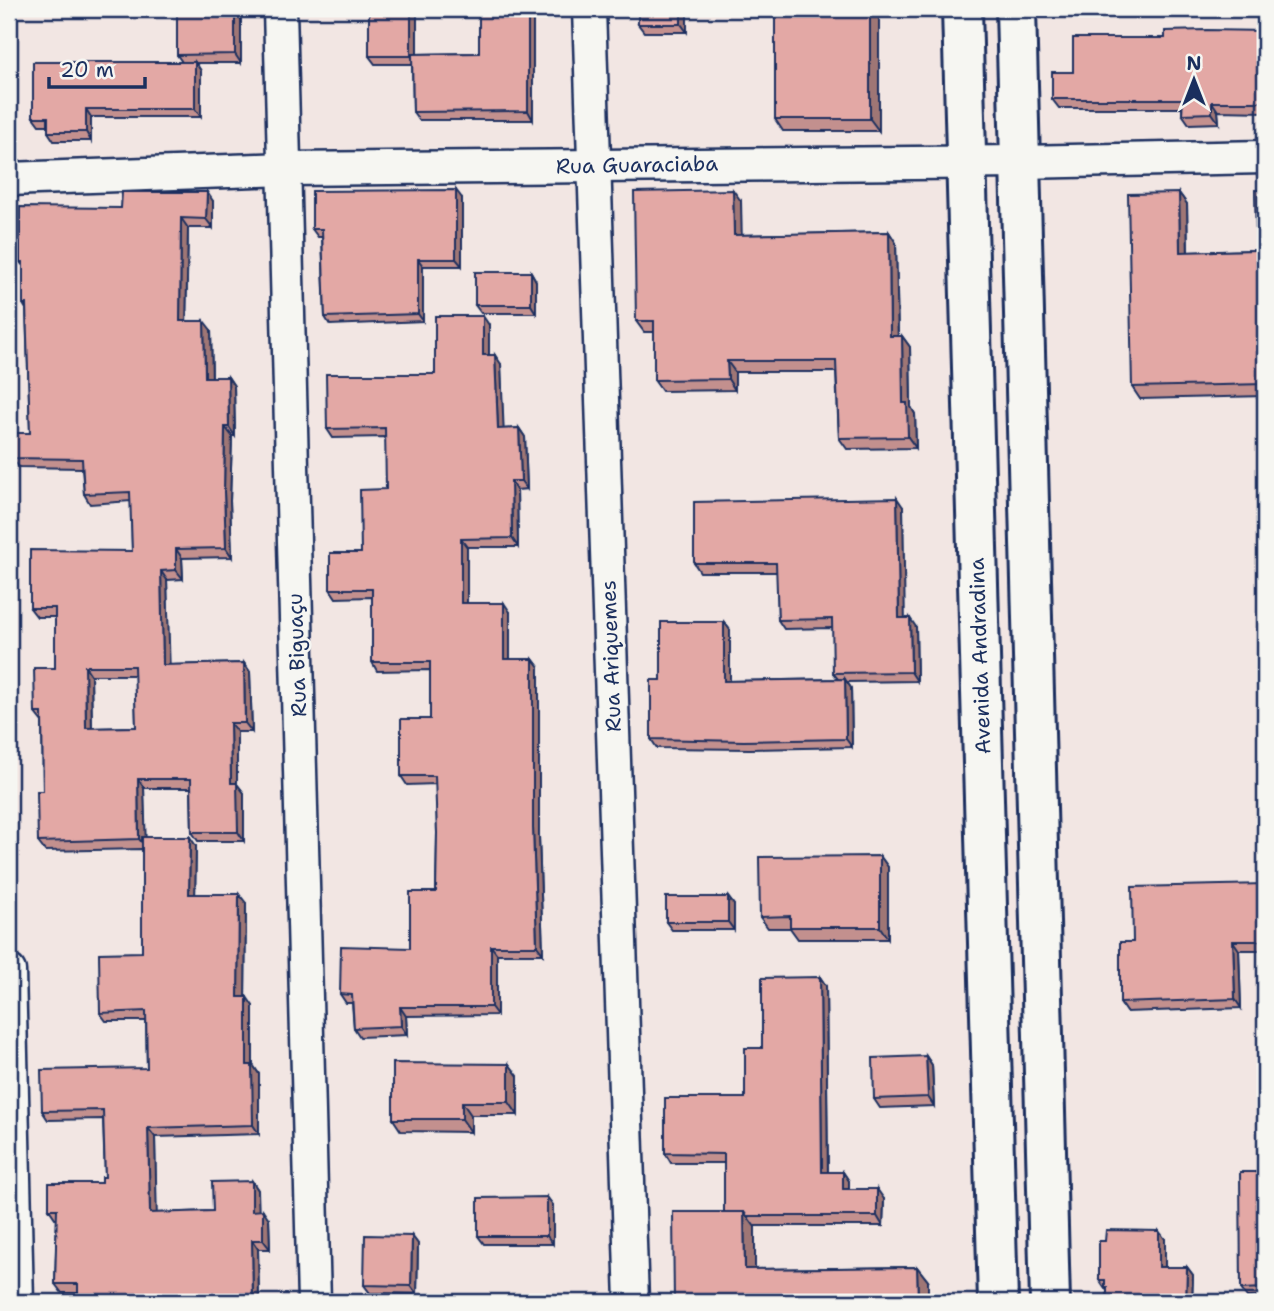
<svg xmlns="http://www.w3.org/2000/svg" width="1274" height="1311" font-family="'Shantell Sans',sans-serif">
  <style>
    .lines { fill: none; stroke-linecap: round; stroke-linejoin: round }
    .minor-casing { stroke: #1b2f5e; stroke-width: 37 }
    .secondary-casing { stroke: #1b2f5e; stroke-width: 44 }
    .minor { stroke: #f6f6f2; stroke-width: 32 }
    .secondary { stroke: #f6f6f2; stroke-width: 38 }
    .wall { fill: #c3908e; stroke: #1b2f5e; stroke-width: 2; fill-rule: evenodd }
    .shaded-wall { fill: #9f7674; stroke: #1b2f5e; stroke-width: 2 }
    .building { fill: #e3a8a5; stroke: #1b2f5e; stroke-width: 2; fill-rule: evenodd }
    .labels { text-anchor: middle; stroke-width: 5; stroke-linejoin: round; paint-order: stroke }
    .street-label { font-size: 21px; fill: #1b2f5e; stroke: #f6f6f2 }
  </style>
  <rect width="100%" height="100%" fill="#f2e6e3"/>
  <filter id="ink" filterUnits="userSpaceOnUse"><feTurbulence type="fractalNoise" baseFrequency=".0143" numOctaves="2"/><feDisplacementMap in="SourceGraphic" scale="14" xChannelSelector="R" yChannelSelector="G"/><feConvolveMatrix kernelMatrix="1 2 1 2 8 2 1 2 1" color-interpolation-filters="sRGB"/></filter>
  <g filter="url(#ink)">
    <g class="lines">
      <g class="minor-casing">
        <g id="minor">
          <path d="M280,9l34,1293"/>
          <path d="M589,9l43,1293"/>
          <path d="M9,179l276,-10 735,-7 245,-5"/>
          <path d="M9,971l8,331"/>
        </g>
      </g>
      <g class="secondary-casing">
        <g id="secondary">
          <path d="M962,9l36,1293"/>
          <path d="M1016,9l34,1293"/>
        </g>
      </g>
      <use href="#minor" class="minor"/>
      <use href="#secondary" class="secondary"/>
    </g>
    <g class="wall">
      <path d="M36,9h31v2h-29z"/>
      <path d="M177,9h61l3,4v50h-45l5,8v46h-110v24h-37l-6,-9v-7h-9l-6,-8 149,-55 -5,-7z"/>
      <path d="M417,9v45l62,-1 54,-44v111h-114l-6,-8 -1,-48h-37l-6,-8z"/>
      <path d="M687,9v23h-43l-6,-8z"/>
      <path d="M879,9v122h-96l-8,-12z"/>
      <path d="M1265,31v81l-47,-1 1,12 -30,1 -7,-10v-6h-123l-7,-9 21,-27 92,-34z"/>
      <path d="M1265,190v206l-125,3 -8,-12 47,-194 8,11 1,48 68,-2z"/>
      <path d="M462,198v68h-39v55l-93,4 -5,-8 -3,-80h-4l-6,-8z"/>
      <path d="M213,201v27h-25l-2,93 25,9 1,47h16l6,9 1,50h-3l-2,65 2,56 -50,1 1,21 -16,1 2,85 75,-2 6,9 2,60h-15v52l7,9v48h-46l-6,-9 -1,-44h-47l1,49 51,9 -1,48 51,9 -1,94 8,9v59l6,9v60l-104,3 1,76 57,-2 39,-30 6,9v20l11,9 1,30h-12l1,53h-181v-9h-16l-7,-9 2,-66h-2l-6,-9 53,-26 3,-6 -2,-58 -55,1 -6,-9 105,-43 -1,-47h-40l-6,-8 42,-61v-103l-97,2 -7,-9 5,-51 -1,-69 -7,-9 20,-45v-51h-18l-7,-9 102,-57 -1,-50 -41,3 -6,-10 -2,-26 -63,-1 -7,-9 18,-25 -4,-124 -3,-5v-38l-3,-4 101,-54zM91,675h44l1,52 -44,1z"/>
      <path d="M741,201v34l148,-3 7,11 2,93h4l8,11 1,60 4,7 1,34 -69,1 -8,-11 -3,-66h-101v18l-73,1 -8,-11v-48h-10l-8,-11z"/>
      <path d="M531,272l5,9v32h-55l-6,-8z"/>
      <path d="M489,325v30l12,9 2,65 16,-1 6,9 2,52 -10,1 1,57h-51v56l43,9v47h23l6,8v169l4,118h-46v61l-91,1 1,19 -47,2 -6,-9 -2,-25h-6l-6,-9 70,-46 26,-56 1,-59 -1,-49 -29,1 -6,-9 29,-57v-49l-53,1 -5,-9v-65l-36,1 -6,-9 31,-36 25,-64v-52l-53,1 -6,-9 108,-55z"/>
      <path d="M903,507l1,111 12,9 1,54 -70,1 4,6 1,59 -102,2 -93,-1 -6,-9 10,-59 63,-58 6,8v51l108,-2 -5,-6v-45l-49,1 -6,-9 -1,-48h-77l-6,-9z"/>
      <path d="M880,856l8,11v72h-90l-8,-11h-22l-8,-11z"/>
      <path d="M1265,884v66h-26l2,58 -115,4 -6,-9 13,-61z"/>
      <path d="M728,897l6,8v25h-62l-6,-8z"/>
      <path d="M820,977l6,9 2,186h15l6,9v8l35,10 -1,27h-129l1,43 162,-2 11,14 -254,21 50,-90v-49h-53l-6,-10 80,-55 17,-50z"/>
      <path d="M926,1056l6,9 2,41 -54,2 -6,-9z"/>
      <path d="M509,1064l9,12v39h-47v17l-70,-1 -8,-12z"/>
      <path d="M1265,1172v124l-18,1 -6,-8z"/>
      <path d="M547,1197l6,8v39h-69l-6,-8z"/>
      <path d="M412,1236l6,8 -1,50 -47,-1 -6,-8z"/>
      <path d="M1165,1239v28h22l6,8 -1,27h-85v-12l-2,-1 -6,-9z"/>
    </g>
    <g class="shaded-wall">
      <path d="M235,9h3l3,4v50l-6,-9z"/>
      <path d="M411,9h6v55l-6,-8z"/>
      <path d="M528,9h5v111l-5,-9z"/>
      <path d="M681,9h6v23l-6,-8z"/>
      <path d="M870,9h9v122l-9,-12z"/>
      <path d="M195,62l6,9v46l-6,-8z"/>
      <path d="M1212,102l6,9 1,12 -7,-10z"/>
      <path d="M86,109l5,8v24l-5,-9z"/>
      <path d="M456,190l6,8v68l-6,-7z"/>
      <path d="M733,190l8,11 1,45 -8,-11z"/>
      <path d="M207,192l6,9v27l-7,-9z"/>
      <path d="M1179,193l8,11 1,60 -8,-12z"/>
      <path d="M181,218l7,10 -2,102 -6,-9z"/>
      <path d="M889,232l7,11 2,104 -8,-11z"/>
      <path d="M418,259l5,7v55l-5,-7z"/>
      <path d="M531,272l5,9v32l-5,-8z"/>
      <path d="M483,316l6,9v39l-6,-9z"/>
      <path d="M204,321l7,9 1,56 -7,-9z"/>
      <path d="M902,336l8,11 1,60 4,7 1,34 -8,-11 -5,-34z"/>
      <path d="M495,355l6,9 3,74 -6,-9z"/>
      <path d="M727,361l8,11v18l-7,-11z"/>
      <path d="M228,377l6,9 1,50 -6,-9z"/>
      <path d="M225,427l7,9 -2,65 2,56 -6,-9 -2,-56z"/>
      <path d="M519,428l6,9 2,52 -6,-8z"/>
      <path d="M511,481l6,9 1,57 -6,-9z"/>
      <path d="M897,498l6,9 2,120 -6,-9z"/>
      <path d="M461,539l6,8v65l-6,-9z"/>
      <path d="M176,549l6,9 1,21 -7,-9z"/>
      <path d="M161,571l6,9 3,94 -7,-9z"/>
      <path d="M504,603l6,9v56l-6,-9z"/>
      <path d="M910,618l6,9 1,54 -6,-9z"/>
      <path d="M724,622l6,8v60l-6,-9z"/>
      <path d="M533,659l6,8v169l4,118 -6,-8 -4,-118z"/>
      <path d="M244,663l6,9 2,60 -7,-9z"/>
      <path d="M85,666l6,9 1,62 -6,-9z"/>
      <path d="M845,679l6,9 1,59 -6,-8z"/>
      <path d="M230,723l7,9v52l7,9v48l-6,-9 -7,-49z"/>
      <path d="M138,779l6,9 2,60 -7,-9z"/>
      <path d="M190,837l6,9 -1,57 -6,-9z"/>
      <path d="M880,856l8,11v72l-8,-12z"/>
      <path d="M239,894l7,9 -1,103 -7,-9z"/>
      <path d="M728,897l6,8v25l-6,-8z"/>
      <path d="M1233,941l6,9 2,58 -6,-9z"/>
      <path d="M491,946l6,8v61l-6,-8z"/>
      <path d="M820,977l6,9 2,195 -6,-9z"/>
      <path d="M247,997l6,9v59l6,9v60l-6,-9 -6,-60z"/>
      <path d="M400,1007l6,9 1,19 -6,-9z"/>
      <path d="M926,1056l6,9 2,41 -6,-9z"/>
      <path d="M509,1064l9,12v39l-9,-13z"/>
      <path d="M462,1102l9,13v17l-9,-13z"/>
      <path d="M148,1128l7,9 2,85 -7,-9z"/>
      <path d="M843,1172l6,9v17l-6,-9z"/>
      <path d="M252,1181l6,9 1,29 -7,-8z"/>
      <path d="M877,1189l7,10 -1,27 -6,-10z"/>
      <path d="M547,1197l6,8v39l-6,-8z"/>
      <path d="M263,1210l6,9 1,30 -7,-9z"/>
      <path d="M744,1212l11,15v56l-10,-14z"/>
      <path d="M1159,1231l6,8v36l-6,-8z"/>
      <path d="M412,1236l6,8 -1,50 -6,-8z"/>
      <path d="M252,1240l6,9 1,53h-6z"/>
      <path d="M917,1267l11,14v21h-10z"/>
      <path d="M1187,1267l6,8 -1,27h-6z"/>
    </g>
    <g class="building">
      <path d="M177,9h58v45l-58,1z"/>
      <rect x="369" y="9" width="42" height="47"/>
      <path d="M479,9h49v102l-115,1 -1,-58 67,-1z"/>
      <rect x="638" y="9" width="43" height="15"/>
      <rect x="775" y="9" width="95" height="110"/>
      <path d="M1207,30l58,1v71h-53v11l-30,1 1,-15h-131v-27h21v-34h92v-7z"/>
      <path d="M33,62h162v47h-109v23h-38v-15h-15z"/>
      <path d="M456,190v69h-38v55l-93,3 -3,-88h-10v-38z"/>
      <path d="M733,190l1,45 155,-3 1,104h12l1,67h4l1,34 -69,1 -3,-77h-109l1,18 -74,1v-59h-18l-2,-129z"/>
      <path d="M1255,190h10v194l-133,3 -4,-193 51,-1 1,59 76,-2z"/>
      <path d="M122,192h85l-1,27 -25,-1 -1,103h24l1,56h23l1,50h-4l-1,65 2,56 -50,1v21l-15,1 2,94 81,-2 1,60h-15l1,60h6l1,49h-46l-1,-53h-53l1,60 -101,3 -1,-51h6l-1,-78h-7l-1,-45h21v-60h-25v-58l102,1 -2,-59 -46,2 -2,-35 -70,-1 1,-25h17l-4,-129h-3v-42h-3v-55l101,1zM85,666h49l2,61 -50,1z"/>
      <rect x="475" y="272" width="56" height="33"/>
      <path d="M435,316h48v39h12l3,74 21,-1 2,53h-10l1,57 -51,1v64h43v56h29v169l4,118h-46v61h-91l1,19 -47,2 -2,-33 -12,-1 1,-48 69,2v-56h26l1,-59 -2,-57h-34v-57h29v-57h-58v-73h-42v-36h31l-1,-63 26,-1 -1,-61 -58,1 -1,-55h109z"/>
      <path d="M897,498l2,120h11l1,54 -78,1 -1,-54 -54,1 -2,-57h-82v-61z"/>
      <path d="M661,622h63v59l121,-2 1,60 -102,2 -93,-2v-59h10z"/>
      <path d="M142,837h48l-1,57h50l-1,103h9v68h5l1,60 -105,3 2,85 63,-2 -1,-29 40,-1v30l11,-1v30h-11l1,62h-51v-2h-48v2h-76v-18h-23l2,-75h-8v-26h53v-6h3l-2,-67 -61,1 -1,-41 106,-2 -1,-57 -46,2 -1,-60 43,-1z"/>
      <path d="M880,856v71h-90v-11l-30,1 -1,-60z"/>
      <path d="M1265,884v57h-32l2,58 -115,4v-61h13l-1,-55z"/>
      <rect x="666" y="897" width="62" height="25"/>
      <path d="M820,977l2,195h21v17h34v27h-130l-3,-4h-20v-58l-59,-1v-55h80v-50h17v-70z"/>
      <path d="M926,1056l2,41 -54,2 -1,-41z"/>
      <path d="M393,1063l116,1v38h-47v17h-69z"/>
      <path d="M1240,1172h25v116l-24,1z"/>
      <path d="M547,1197v39h-69v-38z"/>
      <path d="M673,1212h71l1,57 172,-2 1,35h-244z"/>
      <path d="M1106,1230l53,1v36h28l-1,35h-79v-14h-2v-8h-6v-39h6z"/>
      <path d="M365,1235l47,1 -1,50 -47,-1z"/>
    </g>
  </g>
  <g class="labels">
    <g class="street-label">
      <text transform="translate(637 165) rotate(-1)" y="7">Rua Guaraciaba</text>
      <text transform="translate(297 655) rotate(-92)" y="7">Rua Biguaçu</text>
      <text transform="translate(611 656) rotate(-92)" y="7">Rua Ariquemes</text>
      <text transform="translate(980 656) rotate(-92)" y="7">Avenida Andradina</text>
    </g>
  </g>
  <rect width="1274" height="1311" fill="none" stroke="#f6f6f2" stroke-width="35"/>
  <rect x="18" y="18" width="1239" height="1276" fill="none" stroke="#1b2f5e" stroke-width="2.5" filter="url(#ink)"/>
  <g transform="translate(1194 80)" stroke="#f6f6f2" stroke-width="5" paint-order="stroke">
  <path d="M0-5L12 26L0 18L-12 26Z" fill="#1b2f5e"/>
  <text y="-10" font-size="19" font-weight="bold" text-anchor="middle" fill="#1b2f5e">N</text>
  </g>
  <path d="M49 77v10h96v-10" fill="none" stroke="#1b2f5e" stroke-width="3.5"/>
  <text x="60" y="77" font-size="21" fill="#1b2f5e" stroke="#f6f6f2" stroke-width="5" paint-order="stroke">20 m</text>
</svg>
